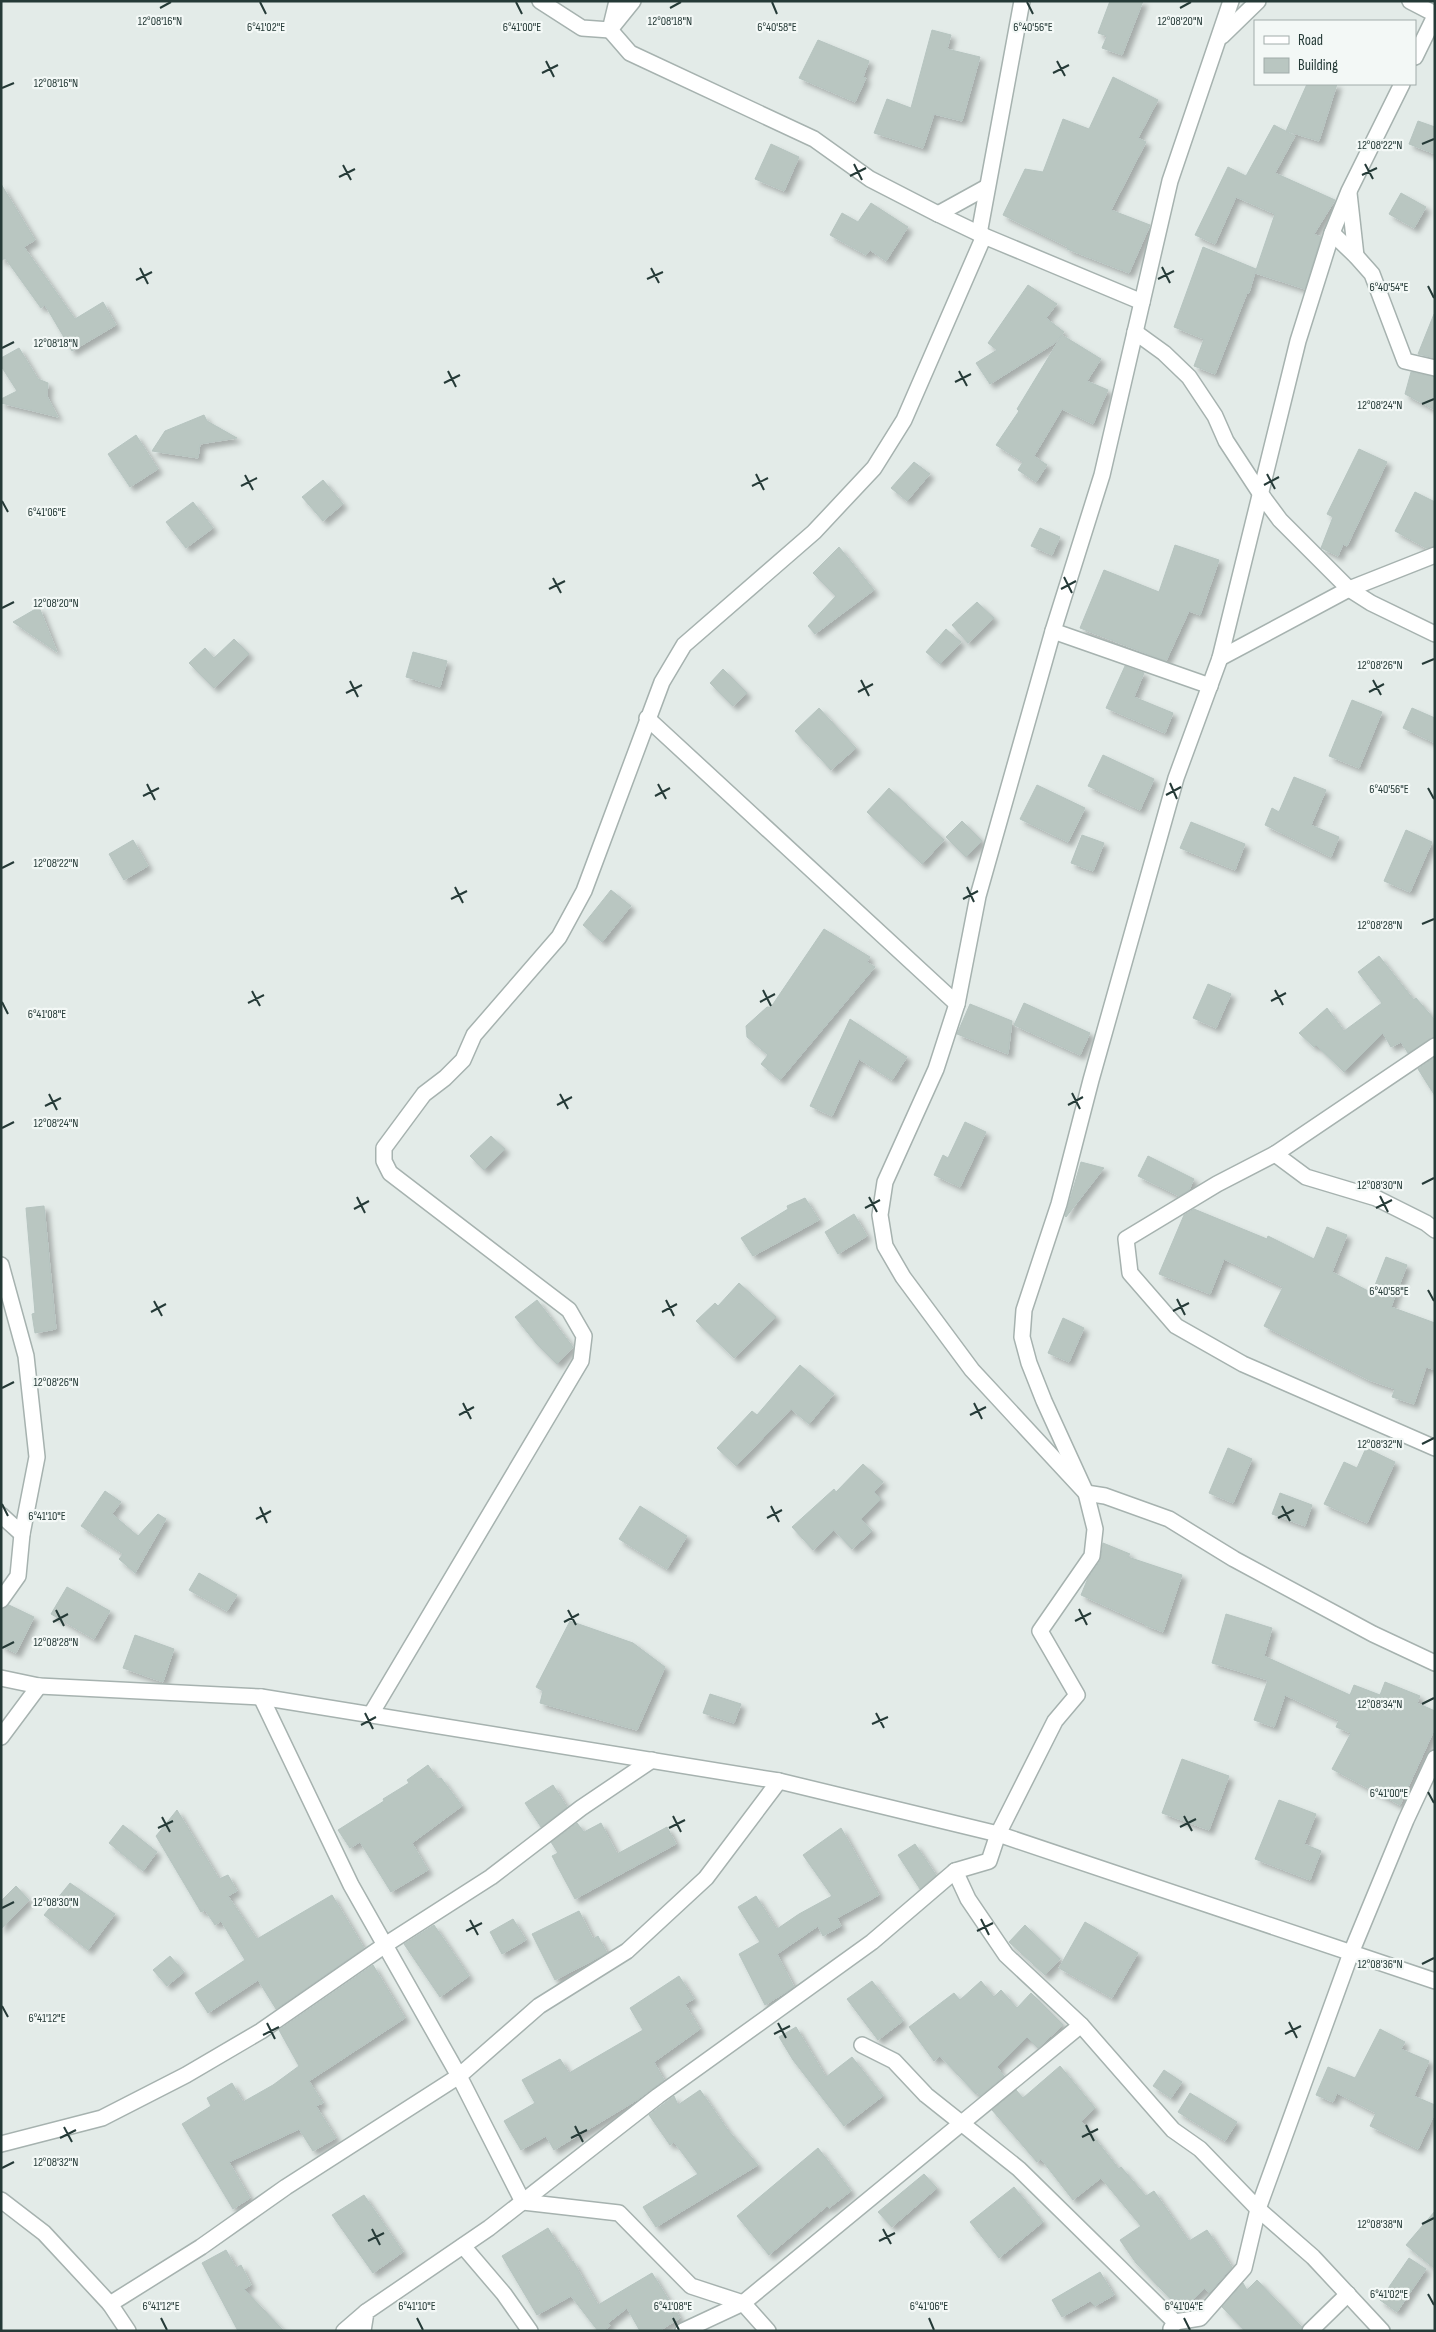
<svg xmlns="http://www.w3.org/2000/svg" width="1436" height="2332" font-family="'Sofia Sans Condensed',sans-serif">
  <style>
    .building { fill: #b9c6c1; stroke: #b6c4c0; filter: url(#shadow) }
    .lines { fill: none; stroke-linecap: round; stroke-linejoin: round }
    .street-casing { stroke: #a6b2af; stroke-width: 18 }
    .street { stroke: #fff; stroke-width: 15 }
    .ticks { fill: none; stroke: #253a37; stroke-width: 2 }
    .ticks-label { font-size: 12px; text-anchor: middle; fill: #253a37; stroke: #f3f8f6; stroke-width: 4.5; stroke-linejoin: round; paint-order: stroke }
  </style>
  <defs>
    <filter id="shadow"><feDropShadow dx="4.5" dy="4.5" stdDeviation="2.5" flood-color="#0004"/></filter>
  </defs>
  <rect width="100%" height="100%" fill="#e3ebe8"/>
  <g class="building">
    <path d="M1110,1h33l-21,54 -20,-7 5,-12 -9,-3z"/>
    <path d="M932,30l19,5 -4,14 33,8 -18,64 -28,-7 -11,34 -49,-15 13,-34 24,9z"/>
    <path d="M818,40l51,21 -6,16 3,1 -11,24 -56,-24z"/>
    <path d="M1113,77l45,23 -20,38 8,4 -35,68 39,15 -21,48 -62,-24 1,-2 -65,-32 22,-46 18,3 20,-53 26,10z"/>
    <path d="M1307,84h30l-18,57 -33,-10z"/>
    <path d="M1418,121l17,6v27l-26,-10z"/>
    <path d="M1274,125l21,11 -20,37 60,27 -21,34 7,3 -16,52 -50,-16 20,-59 -39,-17 -21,47 -20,-9 33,-68 18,9z"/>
    <path d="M771,144l28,13 -15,34 -29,-12z"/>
    <path d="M1,184l34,56 -11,7 51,72 28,-17 13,23 -44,26 -27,-46 -4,3 -36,-50 -4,3z"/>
    <path d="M1401,193l25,14 -12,21 -25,-14z"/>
    <path d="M871,203l37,24 -22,34 -16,-11 -4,5 -36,-20 12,-22 16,9z"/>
    <path d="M1203,247l53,22 -7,24h-2l-32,81 -21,-8 10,-27 -30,-12z"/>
    <path d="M1028,285l29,19 -11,14 18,14 -9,11 -65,41 -14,-21 21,-13 -9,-7z"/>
    <path d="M1434,314h1v44l-17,-4z"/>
    <path d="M1062,335l39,24 -14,22 21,9 -15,34 -31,-15 -28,47 13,9 -11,17 -18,-12 5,-8 -27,-17 23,-34 -2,-2z"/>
    <path d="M19,348l19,31 10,4 -1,13 11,21 -57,-14v-4l16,-8 -16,-25v-8z"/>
    <path d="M1411,372l24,5v33l-30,-16z"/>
    <path d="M204,415l3,6 30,17 -37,6 -2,14 -46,-7 13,-20z"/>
    <path d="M136,435l22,34 -28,18 -22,-33z"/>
    <path d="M1359,449l28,13 -40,84 -4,-2 -5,12 -17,-8 12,-31 -6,-3z"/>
    <path d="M914,462l16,12 -23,27 -16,-13z"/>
    <path d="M323,480l20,24 -20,17 -21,-24z"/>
    <path d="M1415,492l20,10v44l-9,2 -31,-17z"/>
    <path d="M193,502l20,26 -27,20 -20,-26z"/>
    <path d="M1040,528l20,9 -8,18 -21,-9z"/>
    <path d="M1175,545l44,15 -19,55 -11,-4 -23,50 -86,-33 24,-58 55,22z"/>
    <path d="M839,547l35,43 -59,44 -7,-8 28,-30 -23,-23z"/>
    <path d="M977,602l17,16 -26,25 -16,-18z"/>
    <path d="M39,607l18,45 -44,-30z"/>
    <path d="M946,629l15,13 -21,22 -14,-12z"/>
    <path d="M234,639l15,15 -35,34 -25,-25 16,-15 9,10z"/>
    <path d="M413,652l34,9 -7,26 -34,-10z"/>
    <path d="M1125,666l19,7 -10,24 39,16 -8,20 -59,-25z"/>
    <path d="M723,669l24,24 -14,13 -23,-23z"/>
    <path d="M1352,700l30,12 -23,56 -30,-12z"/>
    <path d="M819,708l37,40 -25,22 -36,-39z"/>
    <path d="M1412,708l23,10v25l-32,-15z"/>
    <path d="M1103,755l51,24 -14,31 -52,-24z"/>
    <path d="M1294,777l32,13 -15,35 28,12 -8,20 -66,-32 7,-17 7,4z"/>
    <path d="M1037,785l48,23 -17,34 -48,-23z"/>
    <path d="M889,788l55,52 -22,24 -55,-52z"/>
    <path d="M962,821l20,20 -16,16 -20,-20z"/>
    <path d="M1191,822l54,22 -10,26 -55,-22z"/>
    <path d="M1406,830l26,12 -22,50 -26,-11z"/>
    <path d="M1082,835l22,8 -11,28 -22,-8z"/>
    <path d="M133,840l15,26 -24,14 -15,-26z"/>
    <path d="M611,890l20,16 -29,36 -19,-17z"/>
    <path d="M824,929l46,28 -3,5 8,5 -95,113 -19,-16 7,-9 -21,-18 -1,-11 21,-19h4z"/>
    <path d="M1379,956l35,44 2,-2 19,22v17l-27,16 -7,-11 -10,5 -8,-14 -39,39 -28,-27 -2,2 -15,-14 28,-25 17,23 38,-28 -24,-31z"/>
    <path d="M1208,984l23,10 -15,34 -23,-10z"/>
    <path d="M1024,1003l66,30 -10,22 -66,-30z"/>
    <path d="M970,1004l42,17 -4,33 -51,-20z"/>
    <path d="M850,1019l57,38 -15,23 -33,-21 -27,57 -22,-10z"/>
    <path d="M1435,1057v39l-17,-27z"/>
    <path d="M965,1122l21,10 -26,55 -26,-12 9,-20 5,3z"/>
    <path d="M491,1136l14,13 -21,21 -14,-14z"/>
    <path d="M1148,1156l46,23 -5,11 -10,6 -41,-20z"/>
    <path d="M1081,1162l23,6 -38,49 -1,-1z"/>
    <path d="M805,1198l14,22 -66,36 -12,-18 47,-29 -1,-3z"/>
    <path d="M44,1206l12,123 -21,4 -3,-19 3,-1 -9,-105z"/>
    <path d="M1194,1209l73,30 1,-3 46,23 13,-32 20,8 -15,37 40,21 14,-36 21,8 -16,42 44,16v47l-9,-3 -12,37 -22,-7 3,-8 -26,-9 -105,-54 19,-39 -59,-28 -14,35 -51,-20 25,-59z"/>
    <path d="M854,1214l13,22 -29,18 -13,-22z"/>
    <path d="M739,1283l37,34 -42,41 -38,-37 19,-18 3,3z"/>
    <path d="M537,1300l36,47 -16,17 -21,-21 -21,-26z"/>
    <path d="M1063,1318l21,10 -15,34 -21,-9z"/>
    <path d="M800,1365l34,29 -25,30 -18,-15 -55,57 -19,-18 35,-37 5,4z"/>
    <path d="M1228,1448l24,11 -19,44 -24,-10z"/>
    <path d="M1366,1448l29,14 -28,61 -43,-19 20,-42 13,6z"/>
    <path d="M863,1464l20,18 -9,10 7,7 -20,20 11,12 -20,18 -18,-19 -21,20 -21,-23 42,-38 2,3z"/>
    <path d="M105,1491l16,11 -9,12 26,22 20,-22 8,5 -31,54 -16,-14 4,-5 -42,-28z"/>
    <path d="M1280,1493l32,12 -7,21 -33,-12z"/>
    <path d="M640,1506l47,30 -20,33 -48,-30z"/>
    <path d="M1103,1543l27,11 -2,3 54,18 -19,57 -18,-7v-1l-64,-29 7,-17 12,-17z"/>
    <path d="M199,1573l38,22 -10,16 -38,-21z"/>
    <path d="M67,1587l43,24 -16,28 -43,-25z"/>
    <path d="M9,1605l25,12 -18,36 -15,-7v-37z"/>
    <path d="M1226,1614l46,14 -8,28 86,39 4,-10 26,10 5,-13 35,14 -3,7 18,8v17l-35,77 -68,-36 19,-36 -15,-6 3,-7 -54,-25 -11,32 -20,-7 14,-40 -56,-17z"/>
    <path d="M570,1621l63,22 32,24 -28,63 -97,-27 3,-12 -7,-4z"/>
    <path d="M135,1635l39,14 -11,33 -40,-14z"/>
    <path d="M710,1694l31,10 -7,19 -31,-10z"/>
    <path d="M1182,1759l47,17 -20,54 -47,-17z"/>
    <path d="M428,1765l10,14 3,-1 21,28 -50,37 16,27 -37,22 -31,-50 -10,6 -12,-18 46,-29 -1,-2 26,-16 -2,-3z"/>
    <path d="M553,1785l14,22 -26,20 -16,-24z"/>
    <path d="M1279,1800l37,14 -12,30 17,7 -11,29 -55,-21z"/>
    <path d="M177,1810l42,69 9,-4 9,16 -9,5 29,43 75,-44 32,53 -88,61 -18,-29 -50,33 -13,-20 50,-33 -24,-39 -6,4 -10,-15 -4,2 -45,-76z"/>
    <path d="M577,1823l7,9 17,-9 16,31 50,-27 9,17 -101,55 -23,-43 6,-3 -7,-11z"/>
    <path d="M123,1825l34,27 -14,19 -34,-28z"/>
    <path d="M841,1828l38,67 -42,23 4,8 -18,10 -5,-10 -41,28 17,33 -29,18 -26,-51 21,-12 -22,-35 18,-11 21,33 22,-15 33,-18 -29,-41z"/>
    <path d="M915,1844l21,31 -16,14 -22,-34z"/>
    <path d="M70,1883l45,31 -27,36 -44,-35z"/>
    <path d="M16,1886l13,14 -28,29v-28z"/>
    <path d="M579,1911l14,28 5,-3 9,17 -52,27 -23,-46z"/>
    <path d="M513,1919l13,21 -24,14 -12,-22z"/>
    <path d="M1085,1922l53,31 -26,45 -53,-30z"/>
    <path d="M434,1925l35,51 -29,21 -36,-53z"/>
    <path d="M1025,1925l35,34 -15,16 -36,-33z"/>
    <path d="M170,1956l14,16 -17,14 -14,-16z"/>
    <path d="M373,1965l32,53 -96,63 14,22 -7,3 20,32 -23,13 -14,-22 -70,33 21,36 -17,11 -51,-85 29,-18 -4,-8 25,-15 11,19 30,-17 26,-19 -20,-36z"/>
    <path d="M679,1976l15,23 -9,5 15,25 -46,33 10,18 -27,20 -83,50 -8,-14 -25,14 -17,-29 31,-18 -13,-23 38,-21 9,14 74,-43 -13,-22z"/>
    <path d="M872,1981l31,40 -25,19 -31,-41z"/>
    <path d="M981,1981l13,16 7,-7 16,18 14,-15 32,32 -25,23 -11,-11 -30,30 7,9 -24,20 -3,-4 -1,2 -36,-38 -6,5 -25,-34 45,-34 6,7z"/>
    <path d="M796,2027l30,50 26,-20 31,39 -39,30 -51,-66 -14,-23z"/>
    <path d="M1380,2029l25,13 -4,7 28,12 -15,35 21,9v8l-17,36 -48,-23 6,-13 -39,-20 -4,9 -17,-7 12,-28 27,11z"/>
    <path d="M1060,2066l35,42 -14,13 38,48 2,-2 25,29 8,-5 35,50 18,-11 25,37 -23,26 -4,-5 -23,23 -46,-48 -16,-23 21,-14 -40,-48 -28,22 -32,-41 -4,3 -45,-52 24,-20 7,8z"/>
    <path d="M1164,2070l18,12 -11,16 -18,-12z"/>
    <path d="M700,2090l27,39 31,36 -102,62 -13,-20 55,-33 -24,-32 -4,3 -21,-30 25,-19 4,9z"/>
    <path d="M1190,2093l47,29 -12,19 -47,-29z"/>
    <path d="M818,2148l33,43 -22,17 -2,-2 -58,49 -32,-39z"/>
    <path d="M924,2174l13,14 -45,39 -14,-15z"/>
    <path d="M1014,2187l29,35 -44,36 -29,-36z"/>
    <path d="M364,2195l39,57 -30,21 -41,-58z"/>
    <path d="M1435,2211v58l-29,-24z"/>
    <path d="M548,2228l9,15 2,-1 12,20 2,-1 25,44 54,-32 28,45 -21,13h-19l-13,-23 -19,15 2,3 -7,5h-5l-27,-35 -34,19 -35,-59z"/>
    <path d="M226,2250l10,18 5,-3 10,20 -7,4 40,42h-46l-36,-68z"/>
    <path d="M1409,2258l17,11 -29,43 -17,-12z"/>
    <path d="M1100,2272l14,23 -19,11 -5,-5 -28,16 -10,-17z"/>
    <path d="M1257,2280l45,47 -1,4h-56l-23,-24 21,-24 4,7z"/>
  </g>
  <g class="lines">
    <g class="street-casing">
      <g id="street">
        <path d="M540,1l42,27 28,2"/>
        <path d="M617,1l-7,29 20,23 184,86 56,40 68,35 46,22 158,66"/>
        <path d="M1231,1l-61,180 -68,294 -49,156 -75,265 -21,108 -21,65 -51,113 -5,33 5,31 18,31 69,93 114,123 19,3 64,23 65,40 139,75 62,29"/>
        <path d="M1410,1l25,13"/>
        <path d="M612,27l21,-26"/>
        <path d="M1222,36l36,-35"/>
        <path d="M1415,57l20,-41"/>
        <path d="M1349,193l7,63"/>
        <path d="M938,214l49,-27"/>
        <path d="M1332,233l24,23 16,18 33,87 30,7"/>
        <path d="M979,234l43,-233"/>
        <path d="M1135,332l29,21 25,24 26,39 11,25 34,52 20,27 69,69 22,14 64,31"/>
        <path d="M1053,631l157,55"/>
        <path d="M1220,658l129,-69 86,-34"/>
        <path d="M647,718l310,286"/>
        <path d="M1435,1046l-160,108 -58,30 -91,55 4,34 46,53 67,38 192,84"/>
        <path d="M1275,1154l31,23 70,21 50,25 9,7"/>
        <path d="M1,1265l25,91 11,101 -15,77 -4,42 -17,24"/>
        <path d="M1,1515l21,19"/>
        <path d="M1,1678l38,8 222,11 518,84 219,53 437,147"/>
        <path d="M371,1714l210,-353 3,-25 -15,-26 -179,-137 -6,-12v-13l40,-54 21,-16 18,-18 11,-25 85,-98 25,-46 78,-209 22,-37 130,-113 60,-64 30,-48 80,-184"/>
        <path d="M1,1737l38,-51"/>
        <path d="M955,1871l13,28 38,56 75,70"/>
        <path d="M862,2045l32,16 32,34 93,74 156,153 -4,7"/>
        <path d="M1,2144l101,-26 84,-43 75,-44 124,-86 106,-68 90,-69 71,-48"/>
        <path d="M1,2200l43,33 66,71"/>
        <path d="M463,2246l41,48 26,37"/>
        <path d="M1175,2322l25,-4 44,-50 14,-59 93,-256 55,-133 29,-62"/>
        <path d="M128,2331l-18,-27 91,-57 85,-60 173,-111 -108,-191 -90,-188"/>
        <path d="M344,2331l22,-19"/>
        <path d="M363,2331l3,-19 123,-84 169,-132 214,-154 83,-71 34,-10 9,-27 57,-113 22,-26 -37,-64 52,-75 3,-27 -9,-36 -42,-92 -15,-38 -7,-26 2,-27 35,-106 32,-124 85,-302 44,-120 78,-317 34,-108 17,-42 53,-107"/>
        <path d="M683,2331l60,-28 338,-278 92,105 27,19 58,60 55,48 69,74"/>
        <path d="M768,2331l-25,-28 -52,-17 -72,-73 -96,-11 -64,-126 80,-70 88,-55 79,-73 73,-97"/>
        <path d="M1310,2331l38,-37"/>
      </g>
    </g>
    <use href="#street" class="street"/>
  </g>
  <path class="ticks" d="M260,2l6,12M516,2l6,12M772,2l5,12M1027,2l6,12M160,8l11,-6M670,8l11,-6M1180,8l11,-6M546,61l8,16M1057,61l8,15M542,73l16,-8M1053,73l16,-8M2,88l12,-5M1422,144l12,-5M854,164l8,16M1365,164l8,15M343,165l8,15M1362,175l15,-7M850,176l16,-8M339,177l16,-8M1162,267l8,16M140,268l8,16M651,268l8,15M647,279l16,-7M1158,279l16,-8M136,280l16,-8M1428,286l6,12M2,348l12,-6M448,371l8,16M959,371l8,15M955,382l16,-8M444,383l16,-8M1422,404l12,-5M756,474l8,16M1267,474l8,15M245,475l8,15M1264,485l15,-8M241,486l16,-8M752,486l16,-8M2,501l6,11M1064,577l8,16M553,578l8,15M549,589l16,-8M1061,589l15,-8M2,608l12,-6M1422,664l12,-5M861,680l8,16M1373,680l8,15M350,681l8,16M858,692l15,-8M1369,692l15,-8M346,693l16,-8M1170,783l7,16M147,784l8,16M658,784l8,15M1428,788l6,11M1166,795l15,-8M143,796l16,-8M655,796l15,-8M2,868l12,-6M455,887l8,16M967,887l7,15M451,899l16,-8M963,899l15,-8M1422,924l12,-5M763,990l8,16M1275,990l8,15M252,991l8,15M1271,1001l15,-8M2,1002l6,12M760,1002l15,-8M248,1003l16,-8M1072,1093l8,16M49,1094l8,16M560,1094l8,15M557,1105l15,-8M1068,1105l15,-8M45,1106l16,-8M2,1128l12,-6M1422,1184l12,-6M1380,1196l8,16M357,1197l8,16M869,1197l8,15M865,1208l15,-8M1376,1208l16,-8M354,1209l15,-8M1428,1290l6,11M1177,1299l8,16M666,1300l8,16M154,1301l8,15M1173,1311l16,-8M151,1312l15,-8M662,1312l15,-8M2,1388l12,-6M463,1403l8,16M974,1403l8,16M459,1415l15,-8M970,1415l16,-8M1422,1444l12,-6M2,1504l6,12M771,1506l8,16M1282,1506l8,15M260,1507l7,16M767,1518l15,-8M1278,1518l16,-8M256,1519l15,-8M1079,1609l8,16M56,1610l8,16M568,1610l8,15M1075,1621l16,-8M53,1622l15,-8M564,1622l15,-8M2,1648l12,-6M1422,1704l12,-6M365,1713l8,16M876,1713l8,15M872,1724l16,-7M361,1725l15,-8M1428,1792l6,11M673,1816l8,16M1184,1816l8,15M162,1817l8,15M1180,1827l16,-8M158,1828l15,-7M669,1828l16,-8M2,1908l12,-6M981,1919l8,16M470,1920l8,15M466,1931l16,-8M977,1931l16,-8M1422,1964l12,-6M2,2006l6,11M1289,2022l8,16M267,2023l8,16M778,2023l8,15M774,2034l16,-8M1285,2034l16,-8M263,2035l16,-8M1086,2125l8,16M575,2126l8,16M64,2127l8,15M1082,2137l16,-8M60,2138l16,-8M571,2138l16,-8M2,2168l12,-6M1422,2224l12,-6M372,2229l8,16M883,2229l8,15M368,2241l16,-8M879,2241l16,-8M1428,2294l6,11M161,2318l6,12M417,2318l6,12M673,2318l6,12M929,2318l5,12M1184,2318l6,12"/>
  <g class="ticks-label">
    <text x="160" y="25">12°08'16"N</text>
    <text x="670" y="25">12°08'18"N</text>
    <text x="1180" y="25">12°08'20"N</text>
    <text x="266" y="31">6°41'02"E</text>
    <text x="522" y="31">6°41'00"E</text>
    <text x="777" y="31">6°40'58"E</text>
    <text x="1033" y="31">6°40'56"E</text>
    <text x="56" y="87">12°08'16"N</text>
    <text x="1380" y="149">12°08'22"N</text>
    <text x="1389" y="291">6°40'54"E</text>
    <text x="56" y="347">12°08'18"N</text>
    <text x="1380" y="409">12°08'24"N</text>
    <text x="47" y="516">6°41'06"E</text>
    <text x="56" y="607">12°08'20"N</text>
    <text x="1380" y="669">12°08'26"N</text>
    <text x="1389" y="793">6°40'56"E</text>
    <text x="56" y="867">12°08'22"N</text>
    <text x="1380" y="929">12°08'28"N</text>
    <text x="47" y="1018">6°41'08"E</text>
    <text x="56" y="1127">12°08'24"N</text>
    <text x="1380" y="1189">12°08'30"N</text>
    <text x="1389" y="1295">6°40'58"E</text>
    <text x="56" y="1386">12°08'26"N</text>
    <text x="1380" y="1448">12°08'32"N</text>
    <text x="47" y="1520">6°41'10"E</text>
    <text x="56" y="1646">12°08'28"N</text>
    <text x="1380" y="1708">12°08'34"N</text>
    <text x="1389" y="1797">6°41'00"E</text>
    <text x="56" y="1906">12°08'30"N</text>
    <text x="1380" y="1968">12°08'36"N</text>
    <text x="47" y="2022">6°41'12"E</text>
    <text x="56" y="2166">12°08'32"N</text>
    <text x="1380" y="2228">12°08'38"N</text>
    <text x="1389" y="2298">6°41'02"E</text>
    <text x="161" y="2310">6°41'12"E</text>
    <text x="417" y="2310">6°41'10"E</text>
    <text x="673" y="2310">6°41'08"E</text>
    <text x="929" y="2310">6°41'06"E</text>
    <text x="1184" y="2310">6°41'04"E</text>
  </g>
  <rect width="1436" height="2332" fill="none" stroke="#253a37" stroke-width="5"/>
  <rect x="1254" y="20" width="162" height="65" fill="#f3f8f6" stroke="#a1acaa"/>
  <rect x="1264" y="36" width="25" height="8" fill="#ffffff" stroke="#a1acaa"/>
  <text x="1298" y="45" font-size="15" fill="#253a37">Road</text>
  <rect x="1264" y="58" width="25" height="15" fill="#b9c6c1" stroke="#a1acaa"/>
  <text x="1298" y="70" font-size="15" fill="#253a37">Building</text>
</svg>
